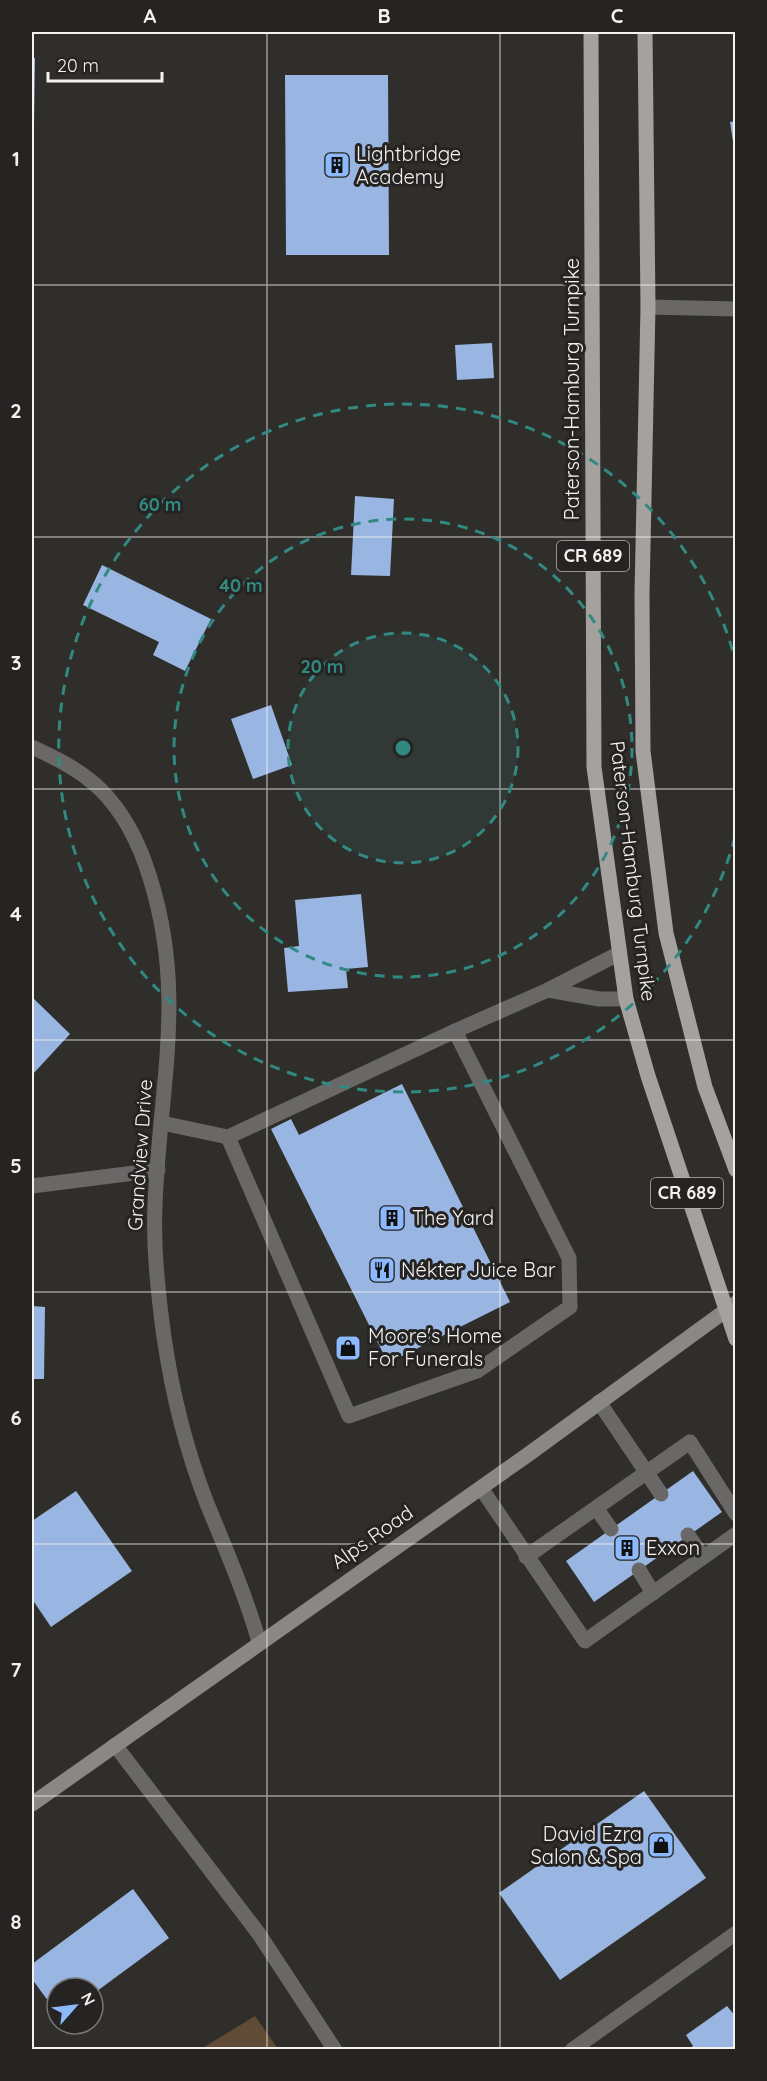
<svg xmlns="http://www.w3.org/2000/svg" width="767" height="2081" font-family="Quicksand,sans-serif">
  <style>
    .green { fill: #604b36 }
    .building { fill: #98b6e1 }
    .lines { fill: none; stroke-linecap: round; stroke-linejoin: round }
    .lane { stroke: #696867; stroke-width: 15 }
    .street { stroke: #696867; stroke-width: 15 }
    .secondary { stroke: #8a8887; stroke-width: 15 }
    .primary { stroke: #a4a19f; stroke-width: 15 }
    .grid { fill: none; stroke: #f4f2f1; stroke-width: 1.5; stroke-opacity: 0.55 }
    .ring { fill: none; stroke: #318982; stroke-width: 3; stroke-dasharray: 10 8 }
    .labels { text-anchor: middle; stroke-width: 6; stroke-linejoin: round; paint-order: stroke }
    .shield { fill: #262422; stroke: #b6b4b3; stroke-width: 1.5 }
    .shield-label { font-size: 18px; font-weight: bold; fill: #f4f2f1 }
    .poi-label { font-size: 20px; fill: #f4f2f1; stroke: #262422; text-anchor: start }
    .street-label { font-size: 20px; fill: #f4f2f1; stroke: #262422 }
    .centre { fill: #318982; stroke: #262422; stroke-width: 3 }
    .ring-label { font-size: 18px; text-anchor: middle; font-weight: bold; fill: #318982; stroke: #262422; stroke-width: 6; stroke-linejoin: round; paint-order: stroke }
    .neatline { fill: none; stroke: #f4f2f1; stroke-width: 2 }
    .grid-label { font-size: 20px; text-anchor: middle; font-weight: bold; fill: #f4f2f1 }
  </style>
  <rect width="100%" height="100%" fill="#302e2b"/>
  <path class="green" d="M255,2016l23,33h-77z"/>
  <g class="building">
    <path d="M32,58h3l-1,66h-2z"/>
    <path d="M285,75h103l1,180h-103z"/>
    <path d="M736,121v27h-2l-4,-26z"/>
    <path d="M492,343l2,35 -37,2 -2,-35z"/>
    <path d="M355,496l39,3 -4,77 -39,-1z"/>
    <path d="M102,565l109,54 -26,52 -32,-16 6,-13 -76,-37z"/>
    <path d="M271,705l21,60 -39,14 -22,-60z"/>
    <path d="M361,894l7,73 -22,2 2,19 -60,4 -4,-44 15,-2 -4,-46z"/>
    <path d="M32,997l38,37 -38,41z"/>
    <path d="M402,1084l108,218 -122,61 -117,-234 20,-10 8,16z"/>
    <path d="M32,1306l13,1 -1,72h-12z"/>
    <path d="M693,1471l29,41 -128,90 -28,-41z"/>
    <path d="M76,1491l56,80 -81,56 -19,-28v-78z"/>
    <path d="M644,1791l62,87 -146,102 -61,-87z"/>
    <path d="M133,1889l36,49 -76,56v-6h-36v25l-25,-34v-15z"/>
    <path d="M727,2006l9,11v33h-48l5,-4 -7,-11z"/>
  </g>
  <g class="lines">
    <g class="lane">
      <path d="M618,954l-70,36 51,9h27"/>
      <path d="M455,1031l93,-41"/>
      <path d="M162,1123l66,14 227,-106 114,227 1,49 -93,64 -128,45 -121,-279"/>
      <path d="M599,1402l62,92"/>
      <path d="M481,1488l104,153 151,-107"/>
      <path d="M596,1508l15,21"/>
      <path d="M688,1535l15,22"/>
      <path d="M526,1557l164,-115 46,72"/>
      <path d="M639,1570l14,23"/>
      <path d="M115,1745l144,189 76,116"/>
      <path d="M572,2050l164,-117"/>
    </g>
    <g class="street">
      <path d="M648,307l88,2"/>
      <path d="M32,747c24,11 50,24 69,43 25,25 39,55 49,88 37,117 9,211 5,328 -2,43 3,88 9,131 8,55 22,112 42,164 19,47 39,92 53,141"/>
      <path d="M32,1186l126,-16"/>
    </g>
    <path class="secondary" d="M32,1804l494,-348 210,-153"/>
    <g class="primary">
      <path d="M591,32l3,735 32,232 22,77 88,263"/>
      <path d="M645,32l3,275 -6,287 1,157 23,182 39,154 31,83"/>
    </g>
  </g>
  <path class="grid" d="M267,32v2018M500,32v2018M32,285h704M32,537h704M32,789h704M32,1040h704M32,1292h704M32,1544h704M32,1796h704"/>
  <circle cx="403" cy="748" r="115" fill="#318982" fill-opacity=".12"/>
  <g class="ring">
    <circle cx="403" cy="748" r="115"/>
    <circle cx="403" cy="748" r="229"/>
    <path d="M735 837A344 344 0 1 1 735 659"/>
  </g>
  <defs>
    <g id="building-square" transform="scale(1.35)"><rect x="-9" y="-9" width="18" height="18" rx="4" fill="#8cb9fc" stroke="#262422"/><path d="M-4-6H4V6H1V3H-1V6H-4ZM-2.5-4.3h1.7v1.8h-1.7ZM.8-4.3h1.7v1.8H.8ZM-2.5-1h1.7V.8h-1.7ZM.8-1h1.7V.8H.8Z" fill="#111"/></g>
    <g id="restaurant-square" transform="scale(1.35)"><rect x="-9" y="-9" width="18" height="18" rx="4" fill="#8cb9fc" stroke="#262422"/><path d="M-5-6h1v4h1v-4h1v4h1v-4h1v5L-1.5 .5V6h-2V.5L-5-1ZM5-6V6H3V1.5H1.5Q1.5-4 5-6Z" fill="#111"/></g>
    <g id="shop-square" transform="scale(1.35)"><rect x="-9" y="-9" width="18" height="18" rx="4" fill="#8cb9fc" stroke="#262422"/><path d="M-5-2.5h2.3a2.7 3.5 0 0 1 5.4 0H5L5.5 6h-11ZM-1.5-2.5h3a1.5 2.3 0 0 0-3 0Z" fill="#111"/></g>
  </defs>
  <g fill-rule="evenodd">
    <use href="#building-square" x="337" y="165"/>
    <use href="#building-square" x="392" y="1218"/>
    <use href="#restaurant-square" x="382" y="1270"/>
    <use href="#shop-square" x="348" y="1348"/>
    <use href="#building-square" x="627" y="1548"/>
    <use href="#shop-square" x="661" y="1845"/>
  </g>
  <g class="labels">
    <g class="shield">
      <rect x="557" y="541" width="72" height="30" rx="4.5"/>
      <rect x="651" y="1178" width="72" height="30" rx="4.5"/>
    </g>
    <g class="shield-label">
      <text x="593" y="562">CR 689</text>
      <text x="687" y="1199">CR 689</text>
    </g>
    <g class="poi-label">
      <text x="356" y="161">Lightbridge<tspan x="356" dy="23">Academy</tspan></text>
      <text x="412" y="1225">The Yard</text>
      <text x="401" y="1277">Nékter Juice Bar</text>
      <text x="368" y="1343">Moore's Home<tspan x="368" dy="23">For Funerals</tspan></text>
      <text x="646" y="1555">Exxon</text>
      <text x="642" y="1841" text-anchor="end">David Ezra<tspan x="642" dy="23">Salon &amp; Spa</tspan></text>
    </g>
    <g class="street-label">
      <text transform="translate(572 389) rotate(-90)" y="7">Paterson-Hamburg Turnpike</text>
      <text transform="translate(633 871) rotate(83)" y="7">Paterson-Hamburg Turnpike</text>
      <text transform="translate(140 1155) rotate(-86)" y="7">Grandview Drive</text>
      <text transform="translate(372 1537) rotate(-35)" y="7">Alps Road</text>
    </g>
  </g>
  <circle cx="403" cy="748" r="9" class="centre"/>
  <g class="ring-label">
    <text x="160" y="511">60 m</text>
    <text x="241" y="592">40 m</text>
    <text x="322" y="673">20 m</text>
  </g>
  <rect width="767" height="2081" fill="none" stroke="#262422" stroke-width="66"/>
  <g transform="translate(75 2006) rotate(62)"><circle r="28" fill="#262422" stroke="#787675" stroke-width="1.5"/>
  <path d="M0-4.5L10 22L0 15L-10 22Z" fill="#8cb9fc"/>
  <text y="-9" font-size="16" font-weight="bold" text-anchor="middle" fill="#f4f2f1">N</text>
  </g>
  <path d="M48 72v9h114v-9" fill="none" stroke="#f4f2f1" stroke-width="3"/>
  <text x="57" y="72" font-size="18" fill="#f4f2f1" stroke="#262422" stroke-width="4.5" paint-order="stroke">20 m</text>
  <rect x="33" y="33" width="701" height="2015" class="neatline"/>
  <g class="grid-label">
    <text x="150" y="23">A</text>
    <text x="384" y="23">B</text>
    <text x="617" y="23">C</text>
    <text x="16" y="166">1</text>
    <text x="16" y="418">2</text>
    <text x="16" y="670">3</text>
    <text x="16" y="921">4</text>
    <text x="16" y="1173">5</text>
    <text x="16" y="1425">6</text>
    <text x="16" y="1677">7</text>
    <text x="16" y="1929">8</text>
  </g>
</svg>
